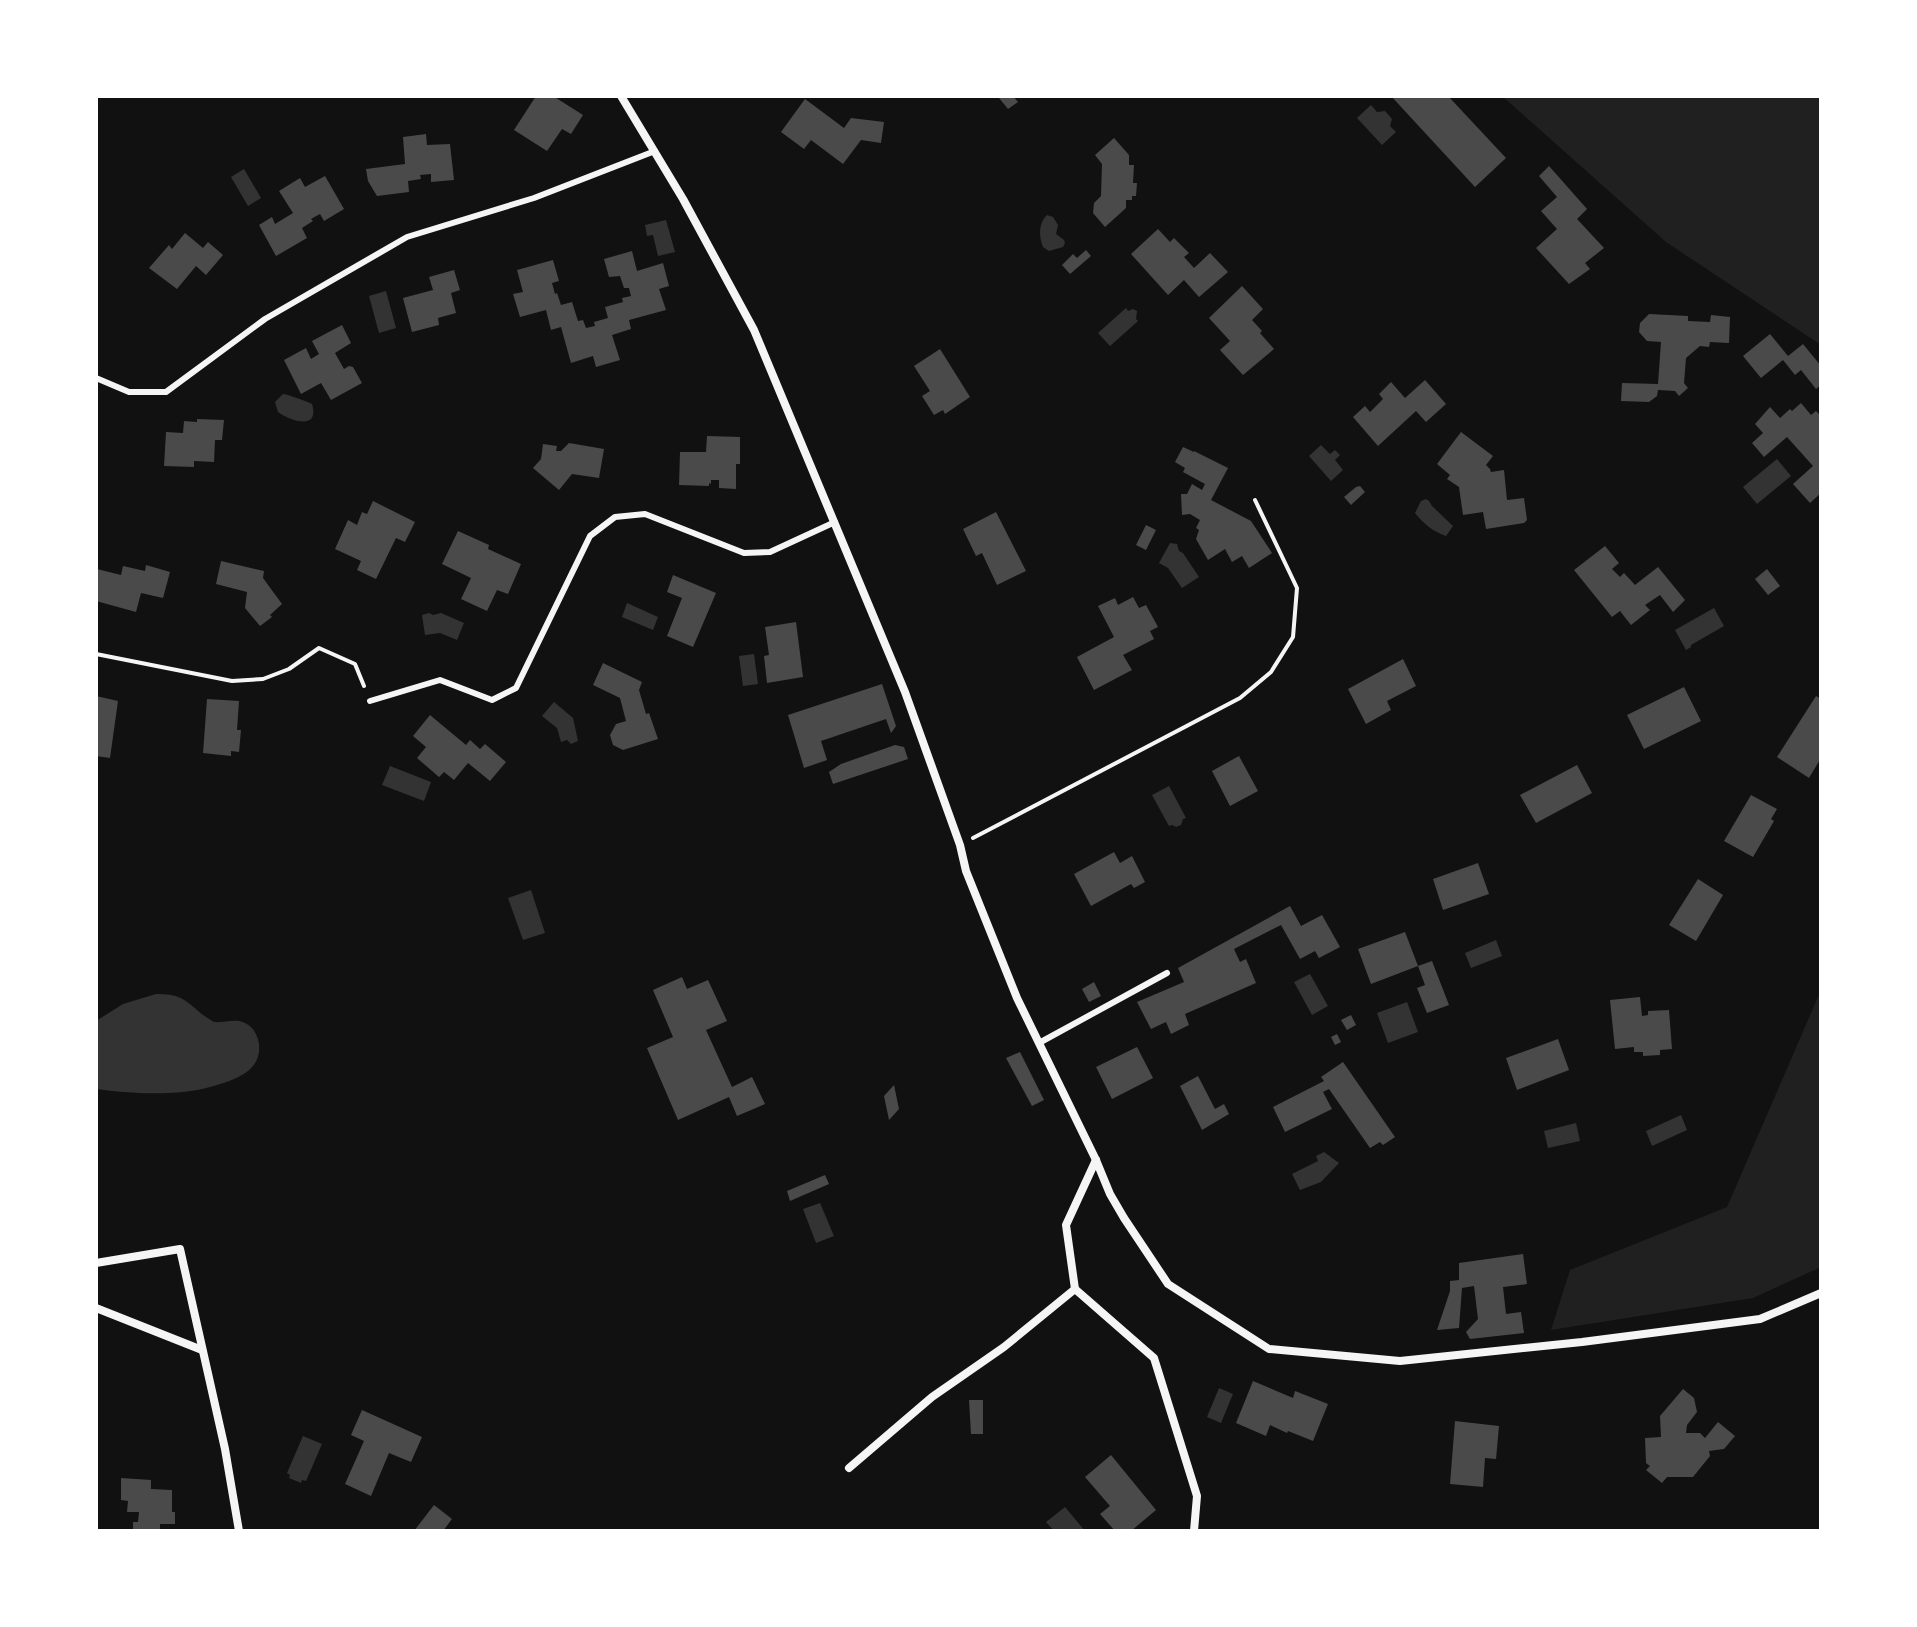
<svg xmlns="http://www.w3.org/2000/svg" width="1917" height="1627" font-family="'IBM Plex Sans',sans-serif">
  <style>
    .green { fill: #202020 }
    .water { fill: #333 }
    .building { fill: #4a4a4a }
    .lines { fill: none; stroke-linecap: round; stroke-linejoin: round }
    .path { stroke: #f5f5f5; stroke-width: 4 }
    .service { stroke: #f5f5f5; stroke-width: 6 }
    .minor { stroke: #f5f5f5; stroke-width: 8 }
  </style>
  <rect width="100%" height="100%" fill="#111"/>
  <g class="green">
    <path d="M1502,96h319v249l-155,-103z"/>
    <path d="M1821,990v277l-68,31 -202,32 19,-60 157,-63z"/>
  </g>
  <g class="water">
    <path d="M1371,105l6,7 8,-1 7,8 -2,7 6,6 -14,13 -25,-27z"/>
    <path d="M244,169l17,29 -13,8 -17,-29z"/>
    <path d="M1047,215l6,2 5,8 -2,9 8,6 1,3 -2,4 -14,4 -6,-4c-4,-10 -5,-24 4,-32z"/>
    <path d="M666,220l9,32 -17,4 -5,-21 -6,1 -2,-11z"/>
    <path d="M386,291l10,37 -17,5 -10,-37z"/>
    <path d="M1126,308l2,3 5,-2 4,2 -1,8 2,2 -28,25 -12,-13z"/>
    <path d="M283,394c4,0 25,8 29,10 8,27 -22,17 -34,8l-3,-10z"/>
    <path d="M1321,445l9,9 5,-4 5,5 -5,5 8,10 -12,11 -22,-25z"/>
    <path d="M1777,459l14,17 -34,28 -14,-17z"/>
    <path d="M1426,499l3,2 3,5 21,20 -7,10c-14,-5 -22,-12 -31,-23l6,-12z"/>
    <path d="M1170,543l7,1 2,7 4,2 16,24 -17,11 -14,-20 -9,-5z"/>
    <path d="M627,603l31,14 -5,13 -31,-13z"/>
    <path d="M1714,608l10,18 -33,19v2l-5,3 -11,-20z"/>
    <path d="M429,613l4,2 8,-2 23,10 -7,17 -17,-7 -15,2 -3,-20z"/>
    <path d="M754,654l4,30 -15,2 -4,-30z"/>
    <path d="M554,702l19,16 5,23 -7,3 -4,-4 -6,2 -4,-14 -15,-12z"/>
    <path d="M390,766l41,16 -7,19 -42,-16z"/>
    <path d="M1169,786l17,32 -3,1 -2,6 -5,2 -4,-2 -3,1 -17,-31z"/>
    <path d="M531,890l14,43 -22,7 -15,-42z"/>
    <path d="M1496,940l6,16 -31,12 -6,-15z"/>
    <path d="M1310,974l18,32 -16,9 -18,-33z"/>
    <path d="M156,994c33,-1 34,15 58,28 10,1 22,-4 31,1 15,7 19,30 8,43 -7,9 -22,15 -33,18 -35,13 -87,10 -124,5v-68l27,-17z"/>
    <path d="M1407,1002l11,30 -30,11 -11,-30z"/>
    <path d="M1681,1115l6,15 -35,16 -6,-15z"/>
    <path d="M1576,1123l4,18 -32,7 -4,-17z"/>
    <path d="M1324,1152l15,11 -18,19 -21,8 -8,-16 26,-13 -2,-5z"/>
    <path d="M820,1203l14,33 -18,7 -13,-34z"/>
    <path d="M1219,1388l14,6 -12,29 -14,-6z"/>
    <path d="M303,1436l19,8 -16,37 -4,-1 -1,3 -12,-5 1,-3 -3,-2z"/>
    <path d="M1065,1507l20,24h-31l-8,-9z"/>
  </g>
  <g class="building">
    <path d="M536,96h17l30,19 -12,19 -9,-5 -15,22 -33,-21z"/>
    <path d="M1002,96h11l5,6 -10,7 -9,-11z"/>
    <path d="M1391,96h57l58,62 -31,29z"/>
    <path d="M805,99l39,29 7,-10 33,4 -3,21 -20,-3 -18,24 -32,-24 -7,9 -23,-17z"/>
    <path d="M426,134l1,11 23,-1 4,36 -23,2v-8l-11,1 1,4 -13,2 1,11 -32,4 -9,-15 -2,-12 39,-5 -2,-27z"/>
    <path d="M1114,138l15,17v10h5l-1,18h4l-1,13h-4v4h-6v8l-21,19 -12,-14 1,-10 7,-7 1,-32 -7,-9z"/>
    <path d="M1549,166l38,43 -10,10 27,29 -19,15 5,6 -21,15 -33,-36 21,-19 -16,-18 16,-14 -18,-21z"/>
    <path d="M325,176l19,33 -20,12 -4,-7 -9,5 2,2 -11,7 5,10 -31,18 -17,-31 13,-8 3,7 18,-11 -14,-22 21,-13 5,9z"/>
    <path d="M1158,229l12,13 4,-4 15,15 -5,4 10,11 16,-15 18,19 -29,25 -15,-17 -16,15 -37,-41z"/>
    <path d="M185,233l18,15 5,-6 15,13 -17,20 -10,-9 -19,23 -28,-21 20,-23 3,4z"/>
    <path d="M1086,250l5,6 -21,18 -8,-9 11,-11 4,4z"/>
    <path d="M632,251l5,20 26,-8 6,23 -10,3 7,21 -37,10 2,9 -19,6 8,25 -24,7 -3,-11 -22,7 -10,-36 -10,3 -5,-20 -26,7 -7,-23 10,-2 -6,-22 36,-10 6,21 -7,2 3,11 2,-1 4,12 11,-3 6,19 5,-1 3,8 9,-2 -1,-4 14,-4 -3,-11 18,-5 -1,-4 9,-2 -2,-8h-5l-4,-12 -11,1 -5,-18z"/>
    <path d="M454,270l6,20 -9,3 5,20 -18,5 1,7 -27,7 -9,-34 30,-8 -4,-13z"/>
    <path d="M1242,286l21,23 -11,11 10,11 -2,2 14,16 -31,26 -23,-25 10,-9 -21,-23z"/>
    <path d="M1649,314l39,2v5l22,1 1,-7 19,2 -1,26 -19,-1 -1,5 -9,-1 -14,12 -2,25 4,5 -9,8 -4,-5 -17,-1 -1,6 -8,6 -28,-1 1,-18 36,1 3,-42 -14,-1 -8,-9 1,-9z"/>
    <path d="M342,325l9,18 -16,10 9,16 5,-3 4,1 9,16 -31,17 -10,-17 -20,11 -17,-34 22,-12 5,11 8,-5 -7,-13z"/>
    <path d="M1770,334l18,22 15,-12 18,22v19l-5,4 -15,-19 -6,5 -12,-15 -22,18 -18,-22z"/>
    <path d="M940,349l30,48 -25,17 -2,-4 -9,5 -12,-19 8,-5 -16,-25z"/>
    <path d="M1425,380l21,24 -20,18 -10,-11 -38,35 -25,-29 12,-11 5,6 13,-13 -4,-5 12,-12 14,16z"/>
    <path d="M1801,403l10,12 5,-4 5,5v77l-11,10 -17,-19 20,-18 -26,-29 -23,20 -12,-14 11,-10 -8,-9 15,-17 10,11 10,-9 2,2z"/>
    <path d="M197,419l27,1 -2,20h-7l-1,22 -20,-1v6l-30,-1 2,-34 17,1 1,-12 13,1z"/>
    <path d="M1461,432l32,24 -7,9 4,4 1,3 13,-2 3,30 17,-2 3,22 -3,3 -38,6 -3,-17 -20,3 -4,-28 -12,-8 3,-4 -13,-11z"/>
    <path d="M707,436l33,1v27h-4v25l-17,-1v-8h-8v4l-2,-1v3l-30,-1 1,-33h26z"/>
    <path d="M569,443l35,6 -5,29 -27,-4 -13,16 -26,-22 8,-9 2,-15 14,2 -1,5h5z"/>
    <path d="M1183,447l11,5v-1l34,17 -17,32 40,21 21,32 -23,15 -7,-12 -10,6 -7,-13 -17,11 -12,-21 3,-9 -3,-2 4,-8 -10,-6 -8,1 -1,-21h6l5,-10 10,6 3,-6 -22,-12 2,-4 -10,-6z"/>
    <path d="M1360,486l5,6 -14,13 -7,-8 12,-10z"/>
    <path d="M373,501l42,21 -10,20 -9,-4 -20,41 -19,-9 4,-9 -26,-12 13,-29 9,5 5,-13 5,2z"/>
    <path d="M996,512l30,59 -29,14 -15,-32 -6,3 -13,-27z"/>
    <path d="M1146,525l10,5 -10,20 -10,-5z"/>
    <path d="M458,531l31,14 -1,4 33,15 -13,30 -11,-4 -10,21 -26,-12 10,-21 -29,-14z"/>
    <path d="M1605,546l14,17 -7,6 8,8 4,-4 11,12 23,-18 27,33 -12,12 -13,-17 -15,10 5,5 -19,15 -11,-14 -8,6 -38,-47z"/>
    <path d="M221,561l43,10 -1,7 19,26 -12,11 2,2 -12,9 -15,-18 2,-16 -31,-8z"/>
    <path d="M146,565l24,7 -7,26 -22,-5 -5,19 -40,-11 1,-32 24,6 2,-9 22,5z"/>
    <path d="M1767,569l13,17 -12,9 -13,-16z"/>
    <path d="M673,575l43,18 -23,54 -26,-11 15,-38 -15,-6z"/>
    <path d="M1133,597l6,11 7,-3 12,22 -8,4 4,8 -31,16 9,15 -38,20 -17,-33 37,-20 -16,-31 17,-8 3,7z"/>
    <path d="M796,622l7,55 -36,6 -3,-27 5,-1 -4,-28z"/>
    <path d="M1403,659l13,27 -29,15 4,9 -25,14 -18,-35z"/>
    <path d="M603,663l39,19 -3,8 7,24 3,-1 9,26 -35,11 -10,-5 -3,-10 6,-11 10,-3 -6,-23 -27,-13z"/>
    <path d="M882,684l14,42 -5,7 -5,-14 -65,22 6,19 -23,8 -16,-53z"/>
    <path d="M1684,687l17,34 -57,28 -17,-34z"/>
    <path d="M96,696l22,5 -8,57 -14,-2z"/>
    <path d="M1816,696l5,3v59l-12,20 -32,-21z"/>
    <path d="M207,699l32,2 -2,29h4l-2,22 -8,-1v5l-28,-3z"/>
    <path d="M430,715l36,30 4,-5 10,9 5,-5 21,18 -16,19 -22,-18 -14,17 -10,-8 -5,5 -22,-19 9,-11 -13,-11z"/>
    <path d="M895,745l9,2 4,12 -75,25 -4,-12 12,-8z"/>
    <path d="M1239,756l19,35 -28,15 -18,-35z"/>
    <path d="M1577,765l15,28 -56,30 -16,-28z"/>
    <path d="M1751,795l26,14 -6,10 3,2 -21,36 -29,-16z"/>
    <path d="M1114,852l6,11 12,-7 13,26 -11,6 -3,-4 -40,22 -17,-32z"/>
    <path d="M1478,863l11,31 -46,16 -10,-31z"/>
    <path d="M1698,879l25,16 -27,46 -27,-16z"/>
    <path d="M1290,906l11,20 21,-11 18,32 -21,11 -4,-7 -15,8 -19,-34 -47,24 6,13 6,-3 10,24 -71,31 4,11 -18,9 -5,-12 -15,7 -14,-27 47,-20 -6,-14z"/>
    <path d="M1405,932l13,34 14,-5 17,44 -22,8 -10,-25 8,-3 -7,-19 -47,18 -13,-35z"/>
    <path d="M682,977l5,12 21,-9 19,41 -21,9 26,57 20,-10 13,27 -28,12 -8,-19 -51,23 -31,-72 26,-11 -20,-47z"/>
    <path d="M1094,982l7,14 -12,6 -7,-13z"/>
    <path d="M1640,997l2,19 6,-1v-4l21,-1 3,39 -12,1v5l-17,1v-4h-9v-5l-19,2 -5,-49z"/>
    <path d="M1351,1015l5,10 -9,5 -6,-10z"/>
    <path d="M1337,1034l4,8 -6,3 -4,-8z"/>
    <path d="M1558,1039l11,31 -52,20 -11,-32z"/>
    <path d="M1137,1047l16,31 -41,21 -16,-32z"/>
    <path d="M1020,1052l24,48 -12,6 -26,-48z"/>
    <path d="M1343,1062l52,75 -12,8 -3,-3 -10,6 -41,-59 -6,3 9,17 -47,23 -12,-25 51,-26 -3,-4z"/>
    <path d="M1198,1076l17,33 9,-5 5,10 -27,16 -22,-44z"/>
    <path d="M894,1085l5,24 -10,11 -5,-24z"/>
    <path d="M825,1175l4,9 -39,17 -3,-10z"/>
    <path d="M1523,1254l4,30 -24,3 3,27 15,-2 3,21 -54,6 -4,-7 12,-13 -4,-33 -12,2 -3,40 -22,2 13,-39v-10l9,-1v-17z"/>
    <path d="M1253,1381l40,17 2,-7 33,13 -15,37 -25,-10 -1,2 -17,-8 -4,11 -30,-13z"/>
    <path d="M1683,1389l11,9 3,14 -10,13 -1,8h14l5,5 13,-16 17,14 -11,13 -15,2 1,5 -17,21h-26l-5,6 -16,-13 4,-4 -4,-3 -1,-25 16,-1 -1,-21z"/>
    <path d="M969,1400h14v34h-12z"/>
    <path d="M362,1410l60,27 -11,25 -22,-9 -18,43 -26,-12 19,-43 -13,-6z"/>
    <path d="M1455,1421l44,5 -3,33 -11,-1 -2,29 -33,-3z"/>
    <path d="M1111,1455l45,55 -25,21h-16l-15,-17 10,-8 -25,-29z"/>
    <path d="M121,1478l30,2v9l21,1v22h3v12h-15v7h-27v-9h5l1,-10h-12l1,-11 -7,-1z"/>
    <path d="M434,1505l18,14 -9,12h-29z"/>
  </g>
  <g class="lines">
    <g class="path">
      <path d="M96,654l136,27 31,-2 26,-10 30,-21 36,16 9,22"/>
      <path d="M973,838l267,-140 31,-26 22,-35 4,-49 -42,-88"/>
    </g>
    <g class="service">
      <path d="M96,378l33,14h37l99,-73 142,-82 127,-39 121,-47"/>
      <path d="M370,701l70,-21 52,20 24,-12 74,-152 25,-19 30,-3 99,39 26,-1 65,-30"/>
      <path d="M1039,1043l128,-70"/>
    </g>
    <g class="minor">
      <path d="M621,96l62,103 71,131 151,362 55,153 6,26 51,127 79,162 14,34 14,24 44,66 101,65 131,12 182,-19 178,-23 61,-26"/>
      <path d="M1096,1160l-30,65 9,64 79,69 43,138 -3,35"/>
      <path d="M96,1263l84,-14 45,200 14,82"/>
      <path d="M96,1308l106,42"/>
      <path d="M849,1468l83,-71 72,-50 71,-58"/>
    </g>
  </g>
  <rect width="1917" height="1627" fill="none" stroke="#ffffff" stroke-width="196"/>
</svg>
